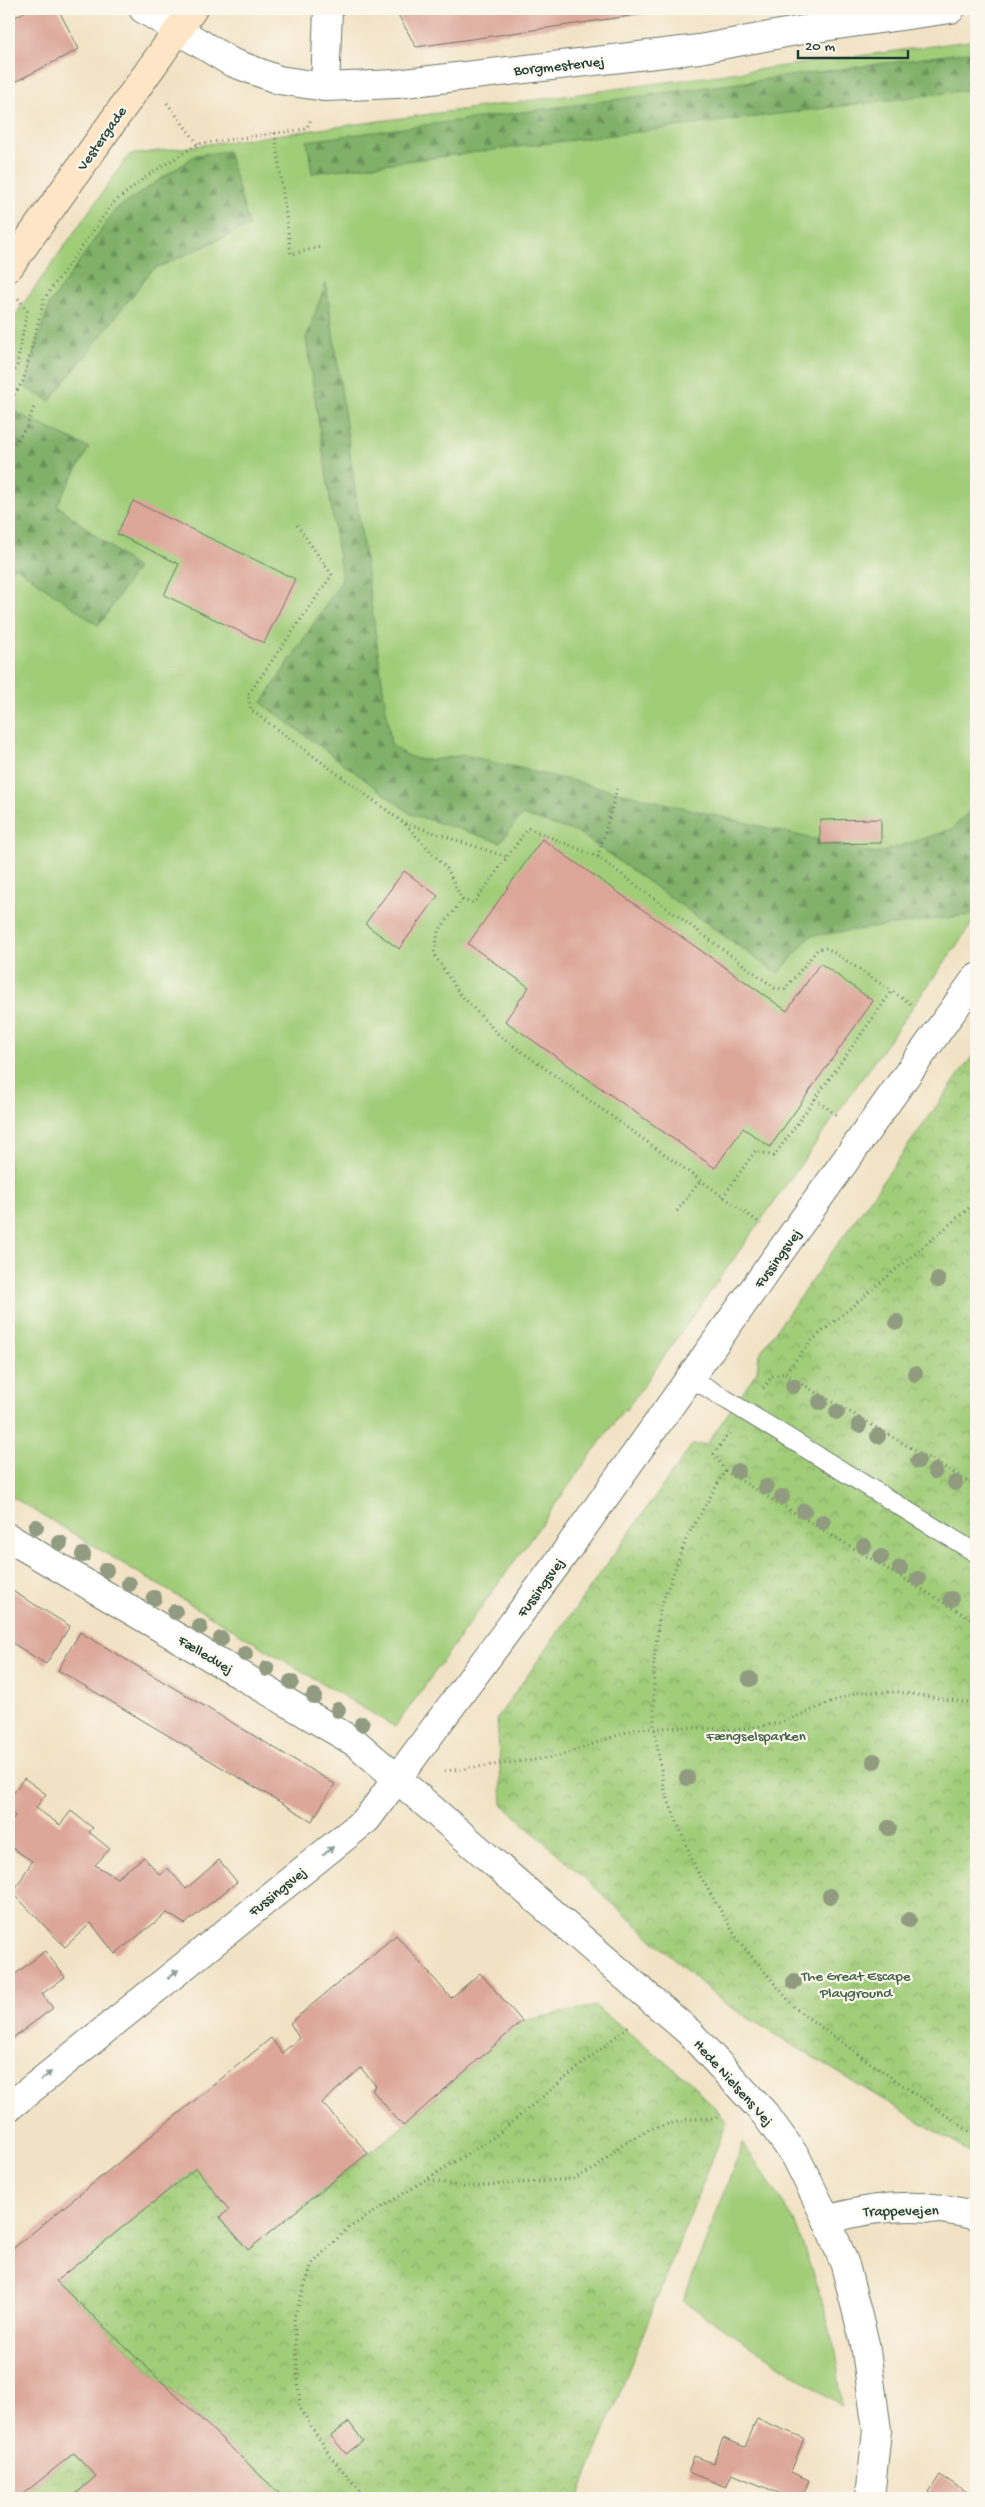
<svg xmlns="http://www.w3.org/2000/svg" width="985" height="2507" font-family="'Gochi Hand',sans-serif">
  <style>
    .grass { fill: #a1cd79; stroke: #608556 }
    .forest { fill: url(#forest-firs); stroke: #50764e }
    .park { fill: url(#park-crowns); stroke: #608556 }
    .building { fill: #dca699 }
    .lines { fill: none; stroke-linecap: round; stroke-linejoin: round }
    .lane-casing { stroke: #697767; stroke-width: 20 }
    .street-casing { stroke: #697767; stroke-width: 30 }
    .secondary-casing { stroke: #697767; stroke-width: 30 }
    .path { stroke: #697767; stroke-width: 3; stroke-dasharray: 1 4; stroke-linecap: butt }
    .lane { stroke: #fff; stroke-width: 18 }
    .street { stroke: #fff; stroke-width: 28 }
    .secondary { stroke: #fde5c5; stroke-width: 28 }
    .tree { fill: #909b7f }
    .oneway { fill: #8f9e9a }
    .labels { text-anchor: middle; stroke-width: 4.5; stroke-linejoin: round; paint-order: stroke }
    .street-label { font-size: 15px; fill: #1f3d34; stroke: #fbf7ec }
    .park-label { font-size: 15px; fill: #406145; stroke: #fbf7ec }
  </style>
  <defs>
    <pattern id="forest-firs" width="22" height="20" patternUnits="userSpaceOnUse" patternTransform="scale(1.25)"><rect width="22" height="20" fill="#80b069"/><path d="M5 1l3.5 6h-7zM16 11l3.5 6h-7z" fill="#689057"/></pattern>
    <pattern id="park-crowns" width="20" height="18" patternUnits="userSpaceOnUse" patternTransform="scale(1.25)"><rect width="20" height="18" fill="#a1cd79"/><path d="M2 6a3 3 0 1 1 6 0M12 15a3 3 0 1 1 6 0" fill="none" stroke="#83a864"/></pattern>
  </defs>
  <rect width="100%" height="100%" fill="#fbf7ec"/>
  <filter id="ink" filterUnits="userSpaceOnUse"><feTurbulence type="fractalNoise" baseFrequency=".02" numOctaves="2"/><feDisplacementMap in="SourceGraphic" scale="10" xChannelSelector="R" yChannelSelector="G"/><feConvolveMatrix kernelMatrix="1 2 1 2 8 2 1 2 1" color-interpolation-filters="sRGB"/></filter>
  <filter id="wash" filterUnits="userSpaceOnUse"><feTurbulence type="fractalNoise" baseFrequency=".0096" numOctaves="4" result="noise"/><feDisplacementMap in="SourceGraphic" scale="20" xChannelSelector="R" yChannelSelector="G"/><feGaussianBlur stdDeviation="1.12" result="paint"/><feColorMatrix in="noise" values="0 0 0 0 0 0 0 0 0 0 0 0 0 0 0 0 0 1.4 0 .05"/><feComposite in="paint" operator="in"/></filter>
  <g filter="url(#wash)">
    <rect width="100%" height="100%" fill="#f2e2c5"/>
    <g class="grass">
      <path d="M976,40v878l-350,492 -2,-1 -229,318 -386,-232v-1171l120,-169z"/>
      <path d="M743,2143l51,77 30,86 12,50 6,50 -159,-105z"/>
    </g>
    <g class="forest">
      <path d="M976,51v38l-664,84 -5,-32z"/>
      <path d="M228,151l21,75 -97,44 -102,131 -24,-13 8,-38 15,-45 66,-95 81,-55z"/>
      <path d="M326,283l65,461c27,24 42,15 74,11l411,99 76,-25 24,-25v110l-166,22 -32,38 -199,-141 -57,-18 -22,27 -89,-28 -149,-111 80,-123 -36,-242z"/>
      <path d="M9,409l80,39 -32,57 80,63 -38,58 -84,-60 -6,7z"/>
    </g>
    <g class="park">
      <path d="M976,1051v1105l-254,-154 -220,-198 -5,-86 195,-273 15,-1 50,-73 2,-17z"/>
      <path d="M595,2006l95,75 37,41 -149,376h-293l-229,-217 140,-113 33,42 -9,8 28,32 155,-124 119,-105z"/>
      <path d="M74,2453l22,23 -25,22h-53z"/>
    </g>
    <g id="blocks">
      <g class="building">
        <path d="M30,9h28l21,40 -70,36v-65z"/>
        <path d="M395,9h276v1l-255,37z"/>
        <path d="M133,501l162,78 -31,64 -100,-48 15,-31 -62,-30z"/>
        <path d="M881,819v24l-61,1v-24z"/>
        <path d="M542,839l245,172 33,-48 53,38 -103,146 -27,-19 -28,40 -210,-147 24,-34 -61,-43z"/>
        <path d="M404,871l34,25 -39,53 -34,-25z"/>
        <path d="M9,1589l61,37 -24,38 -37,-23z"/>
        <path d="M80,1632l255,152 -23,37 -254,-151z"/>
        <path d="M24,1778l22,16 -10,14 24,17 11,-14 22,17 -4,4 21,17 -15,16 22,13 27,-21 16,18 8,-7 18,21 33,-29 18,22 -52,42 -18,-11 -52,41 -24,-31 -26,24 -52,-54 19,-32 -23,-15v-22l6,-8 -6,-5v-12z"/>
        <path d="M396,1935l55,63 29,-25 42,48 -119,105 -31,-36 4,-4 -15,-18 -39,35 46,50 -120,97 -28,-33 9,-7 -33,-42 -140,113 228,217h-213l25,-22 -22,-23 -56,45h-9v-246l262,-214 11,15 17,-15 -9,-15z"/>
        <path d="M45,1951l20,26 -23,17 11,14 -44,33v-62z"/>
        <path d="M757,2419l47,19 -13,34 18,8 -7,18h-11l-59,-24 -6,13 -38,-15 6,-16 19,7 10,-25 22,9z"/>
        <path d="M349,2422l14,19 -17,13 -15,-18z"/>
        <path d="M940,2475l36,23h-38l-9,-6z"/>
      </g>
    </g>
  </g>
  <g filter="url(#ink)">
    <use href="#blocks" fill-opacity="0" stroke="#697767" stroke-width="1"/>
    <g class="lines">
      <g class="lane-casing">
        <path id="lane" d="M691,1378l285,175"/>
      </g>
      <g class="street-casing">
        <g id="street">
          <path d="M143,9l88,53 48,18 46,7 71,-3 303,-35 103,-19 149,-21"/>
          <path d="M325,87l3,-78"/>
          <path d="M9,1538l347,205 333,289 76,82 31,43 31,63 18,45 20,79 12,86 -7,68"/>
          <path d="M9,2107l358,-288 192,-258 417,-583"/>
          <path d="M827,2220c49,-15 100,-18 149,-4"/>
        </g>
      </g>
      <g class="secondary-casing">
        <path id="secondary" d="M9,267l184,-258"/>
      </g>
      <g class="path">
        <path d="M167,103l31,41"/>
        <path d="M275,133l16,121 30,-7"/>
        <path d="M9,384l8,-19 10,-54 -9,-13"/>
        <path d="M9,403l14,-22 21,-82 69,-96 34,-27 51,-32 108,-15 6,-12"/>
        <path d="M9,452l18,-26 7,-19"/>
        <path d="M297,525l35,50 -84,120 3,15 153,113 44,47 14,30 -24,32 -4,22 25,39 41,43 261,188"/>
        <path d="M405,823l102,34"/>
        <path d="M598,857l19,-68"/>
        <path d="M462,900l12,3 54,-75 70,29 177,131 10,1 33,-40 9,-1 65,43"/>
        <path d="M815,1099l23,17"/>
        <path d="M723,1197l32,-46 19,5 118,-165 22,15"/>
        <path d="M677,1211l23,-30"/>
        <path d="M785,1374l191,112"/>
        <path d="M763,1388l9,-12 13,-3 26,-32 165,-139"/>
        <path d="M729,1433l-15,21 11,17 -38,66 -27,72 -6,53v66l11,64 31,77 42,71 58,69 73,53 107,74"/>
        <path d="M725,1471l251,151"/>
        <path d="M445,1771l111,-14 79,-28 45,-2 53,3 47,-7 77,-31h42l77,12"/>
        <path d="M429,2180l35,7 109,-8 23,-11 25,-23 29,-16 38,-10 28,-1 4,-4"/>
        <path d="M366,2498l-35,-41 -31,-48 -6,-92 18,-53 35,-35 147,-92 137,-113"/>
      </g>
      <use href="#lane" class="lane"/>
      <use href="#street" class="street"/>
      <use href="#secondary" class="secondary"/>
    </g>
    <g class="tree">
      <circle cx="938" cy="1280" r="8"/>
      <circle cx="897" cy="1322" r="8"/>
      <circle cx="915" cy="1374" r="8"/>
      <circle cx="793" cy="1386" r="8"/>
      <circle cx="820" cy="1402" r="8"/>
      <circle cx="837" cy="1412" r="8"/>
      <circle cx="859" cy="1425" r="8"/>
      <circle cx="878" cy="1436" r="8"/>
      <circle cx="918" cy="1461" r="8"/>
      <circle cx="738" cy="1471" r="8"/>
      <circle cx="935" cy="1471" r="8"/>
      <circle cx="955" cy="1483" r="8"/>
      <circle cx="766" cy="1487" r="8"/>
      <circle cx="782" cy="1497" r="8"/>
      <circle cx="804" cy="1511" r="8"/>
      <circle cx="823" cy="1522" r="8"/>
      <circle cx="36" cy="1527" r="8"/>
      <circle cx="60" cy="1543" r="8"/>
      <circle cx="864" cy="1546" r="8"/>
      <circle cx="83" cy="1555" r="8"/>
      <circle cx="881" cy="1557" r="8"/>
      <circle cx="900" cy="1568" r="8"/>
      <circle cx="106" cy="1570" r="8"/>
      <circle cx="918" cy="1579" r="8"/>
      <circle cx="129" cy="1584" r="8"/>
      <circle cx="154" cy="1598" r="8"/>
      <circle cx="951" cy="1599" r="8"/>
      <circle cx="175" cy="1612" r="8"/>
      <circle cx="200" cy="1627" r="8"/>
      <circle cx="221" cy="1639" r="8"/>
      <circle cx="245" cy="1654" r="8"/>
      <circle cx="267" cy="1669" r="8"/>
      <circle cx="750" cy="1679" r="8"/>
      <circle cx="291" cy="1682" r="8"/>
      <circle cx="314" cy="1696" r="8"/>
      <circle cx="338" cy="1710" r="8"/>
      <circle cx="362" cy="1724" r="8"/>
      <circle cx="874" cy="1761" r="8"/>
      <circle cx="687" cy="1778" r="8"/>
      <circle cx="889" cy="1828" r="8"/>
      <circle cx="830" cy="1896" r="8"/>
      <circle cx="909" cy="1920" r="8"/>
      <circle cx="794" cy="1982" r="8"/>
    </g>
    <defs><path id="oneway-solid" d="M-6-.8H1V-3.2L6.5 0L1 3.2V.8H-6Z" transform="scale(1.25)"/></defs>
    <g class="oneway">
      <use href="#oneway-solid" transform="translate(328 1851) rotate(-39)"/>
      <use href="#oneway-solid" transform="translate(173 1974) rotate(-39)"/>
      <use href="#oneway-solid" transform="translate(46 2076) rotate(-39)"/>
    </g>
  </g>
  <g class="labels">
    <g class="street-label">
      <text transform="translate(559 65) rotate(-6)" y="5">Borgmestervej</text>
      <text transform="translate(101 138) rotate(-55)" y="5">Vestergade</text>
      <text transform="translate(777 1258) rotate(-54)" y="5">Fussingsvej</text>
      <text transform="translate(540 1587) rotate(-54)" y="5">Fussingsvej</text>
      <text transform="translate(206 1654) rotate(31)" y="5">Fælledvej</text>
      <text transform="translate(277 1891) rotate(-39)" y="5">Fussingsvej</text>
      <text transform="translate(734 2082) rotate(48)" y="5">Hede Nielsens Vej</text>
      <text transform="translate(901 2210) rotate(-1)" y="5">Trappevejen</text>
    </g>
    <g class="park-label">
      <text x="756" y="1740">Fængselsparken</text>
      <text x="856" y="1980">The Great Escape<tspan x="856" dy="17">Playground</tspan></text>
    </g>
  </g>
  <rect width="985" height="2507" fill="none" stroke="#fbf7ec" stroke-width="30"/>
  <path d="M798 50v8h110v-8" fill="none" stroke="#1f3d34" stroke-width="2.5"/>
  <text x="805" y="50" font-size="15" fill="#1f3d34" stroke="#fbf7ec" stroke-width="4" paint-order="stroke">20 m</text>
</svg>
